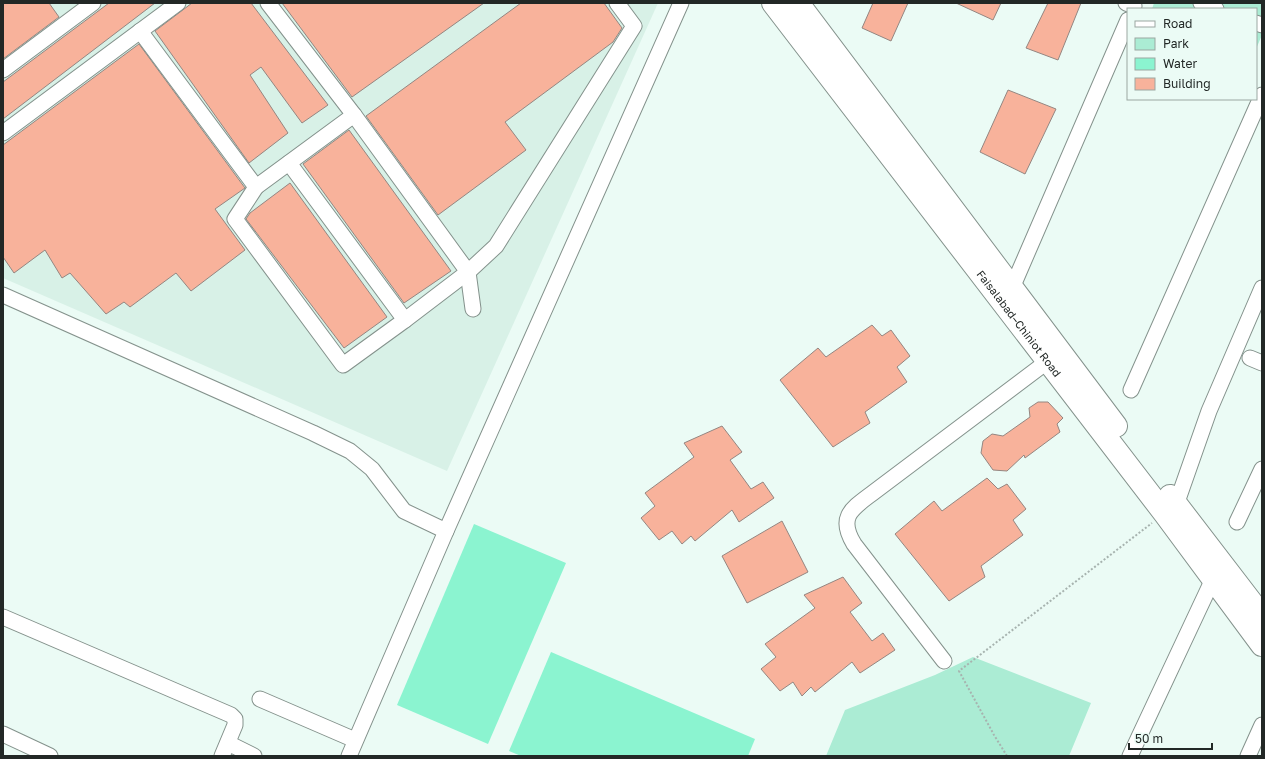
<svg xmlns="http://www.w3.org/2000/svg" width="1265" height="759" font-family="'Golos Text',sans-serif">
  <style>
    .built { fill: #d8f1e7 }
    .green { fill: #abecd4 }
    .water { fill: #8bf4d0 }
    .building { fill: #f8b29b; stroke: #948681 }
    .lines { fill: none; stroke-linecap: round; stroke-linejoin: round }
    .minor-casing { stroke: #84928c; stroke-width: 17 }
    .highway-casing { stroke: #84928c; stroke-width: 24 }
    .path { stroke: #a7b3af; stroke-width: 2; stroke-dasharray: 2 2; stroke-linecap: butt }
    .minor { stroke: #fff; stroke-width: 15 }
    .highway { stroke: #fff; stroke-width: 22 }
    .labels { text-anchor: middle; stroke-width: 3.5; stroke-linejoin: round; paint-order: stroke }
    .street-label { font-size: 11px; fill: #222826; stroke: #ebfbf5 }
  </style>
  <rect width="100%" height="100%" fill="#ebfbf5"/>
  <path class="built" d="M3,3h655l-211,468 -444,-193z"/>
  <g class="green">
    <path d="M1154,3h108v32l-6,14v-40h-104z"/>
    <path d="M973,657l118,46 -22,53h-243l19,-46 90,-35z"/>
  </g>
  <g class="water">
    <path d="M474,524l92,39 -78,181 -91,-39z"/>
    <path d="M551,652l204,87 -7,17h-227l-12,-5z"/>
  </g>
  <g class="building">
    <path d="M3,3h46l10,14 -56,42z"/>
    <path d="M109,3h46l-152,116v-37z"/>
    <path d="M192,3h59l77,102 -26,18 -41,-56 -11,8 38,58 -39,30 -94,-132z"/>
    <path d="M282,3h202l-132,94z"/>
    <path d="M521,3h83l18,25 -9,14 -108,80 21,28 -88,65 -72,-99z"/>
    <path d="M873,3h35l-17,38 -29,-13z"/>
    <path d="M956,3h45l-8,17z"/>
    <path d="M1048,3h33l-23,57 -32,-12z"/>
    <path d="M139,44l106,144 -30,21 30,41 -54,41 -15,-18 -46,34 -6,-5 -18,12 -36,-41 -8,5 -17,-28 -31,23 -11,-16v-112z"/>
    <path d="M1008,90l48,19 -31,65 -45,-22z"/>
    <path d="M349,130l102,141 -47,32 -101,-139z"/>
    <path d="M290,183l97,134 -43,31 -98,-129 4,-6z"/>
    <path d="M872,325l10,11 9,-6 19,26 -13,11 10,15 -42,30 5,11 -37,24 -53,-67 38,-32 8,9z"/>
    <path d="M1038,402h10l15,16 -6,6 3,8 -35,26 -1,-3 -17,16 -14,-1 -12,-17 2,-12 9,-7 11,2 27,-19 -1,-9z"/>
    <path d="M722,426l20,26 -12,8 21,29 12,-7 11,16 -35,24 -7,-12 -37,31 -4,-5 -9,8 -10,-13 -13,9 -18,-22 14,-12 -10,-13 49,-36 -10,-14z"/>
    <path d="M987,478l11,11 9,-5 19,25 -13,11 10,15 -42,31 4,11 -36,24 -54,-67 39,-33 8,10z"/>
    <path d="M782,521l26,51 -61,31 -25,-47z"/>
    <path d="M843,577l19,26 -12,9 22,29 11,-8 12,17 -35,23 -8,-11 -37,30 -4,-5 -9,9 -9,-14 -13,9 -19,-22 15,-12 -11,-13 50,-36 -11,-13z"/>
  </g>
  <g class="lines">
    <g class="minor-casing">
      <g id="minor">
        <path d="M268,3l86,112 114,157 -63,48"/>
        <path d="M1126,3l8,3"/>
        <path d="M1201,3l15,6"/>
        <path d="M1256,23l6,2"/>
        <path d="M140,31l116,156 98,-72"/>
        <path d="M3,70l90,-67"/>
        <path d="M3,133l175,-130"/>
        <path d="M256,187l-21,32 108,146 62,-45 -116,-157"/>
        <path d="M1012,288l116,-268"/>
        <path d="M3,295l310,138 37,18 22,18 32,42 42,20"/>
        <path d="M473,309l-5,-37 28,-26 138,-220 -17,-23"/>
        <path d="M1250,358l12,5"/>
        <path d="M1131,390l131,-295"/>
        <path d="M1176,505l33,-94 53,-123"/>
        <path d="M1237,522l25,-53"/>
        <path d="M3,617l228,98 4,4v6l-13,31"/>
        <path d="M944,661l-90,-117c-17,-28 -1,-36 20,-52l174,-131"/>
        <path d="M260,699l95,41"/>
        <path d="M3,734l47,22"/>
        <path d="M228,743l26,13"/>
        <path d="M349,756l97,-225 235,-528"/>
        <path d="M1130,756l83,-177"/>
        <path d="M1248,756l14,-31"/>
      </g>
    </g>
    <g class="highway-casing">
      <g id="highway">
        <path id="s1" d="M773,3l392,511 97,131"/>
        <path d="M798,3l318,423"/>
        <path d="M1170,496l92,120"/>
      </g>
    </g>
    <path class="path" d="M1007,756l-13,-21 -35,-64 193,-148"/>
    <use href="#minor" class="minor"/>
    <use href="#highway" class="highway"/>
  </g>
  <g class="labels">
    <g class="street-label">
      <text dy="4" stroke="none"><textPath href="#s1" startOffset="404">Faisalabad–Chiniot Road</textPath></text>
    </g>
  </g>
  <rect width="1265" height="759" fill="none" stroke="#222826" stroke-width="8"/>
  <rect x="1127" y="8" width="130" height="92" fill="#ebfbf5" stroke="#9ba7a2"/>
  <rect x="1135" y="21" width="20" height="6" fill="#ffffff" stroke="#9ba7a2"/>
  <text x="1163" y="28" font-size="12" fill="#222826">Road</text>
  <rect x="1135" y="38" width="20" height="12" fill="#abecd4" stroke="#9ba7a2"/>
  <text x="1163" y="48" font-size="12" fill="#222826">Park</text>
  <rect x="1135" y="58" width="20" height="12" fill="#8bf4d0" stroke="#9ba7a2"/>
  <text x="1163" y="68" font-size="12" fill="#222826">Water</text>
  <rect x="1135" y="78" width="20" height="12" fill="#f8b29b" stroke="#9ba7a2"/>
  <text x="1163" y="88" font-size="12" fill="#222826">Building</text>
  <path d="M1129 743v6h83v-6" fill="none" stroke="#222826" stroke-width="2"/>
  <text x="1135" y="743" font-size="12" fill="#222826" stroke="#ebfbf5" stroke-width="3" paint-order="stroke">50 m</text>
</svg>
